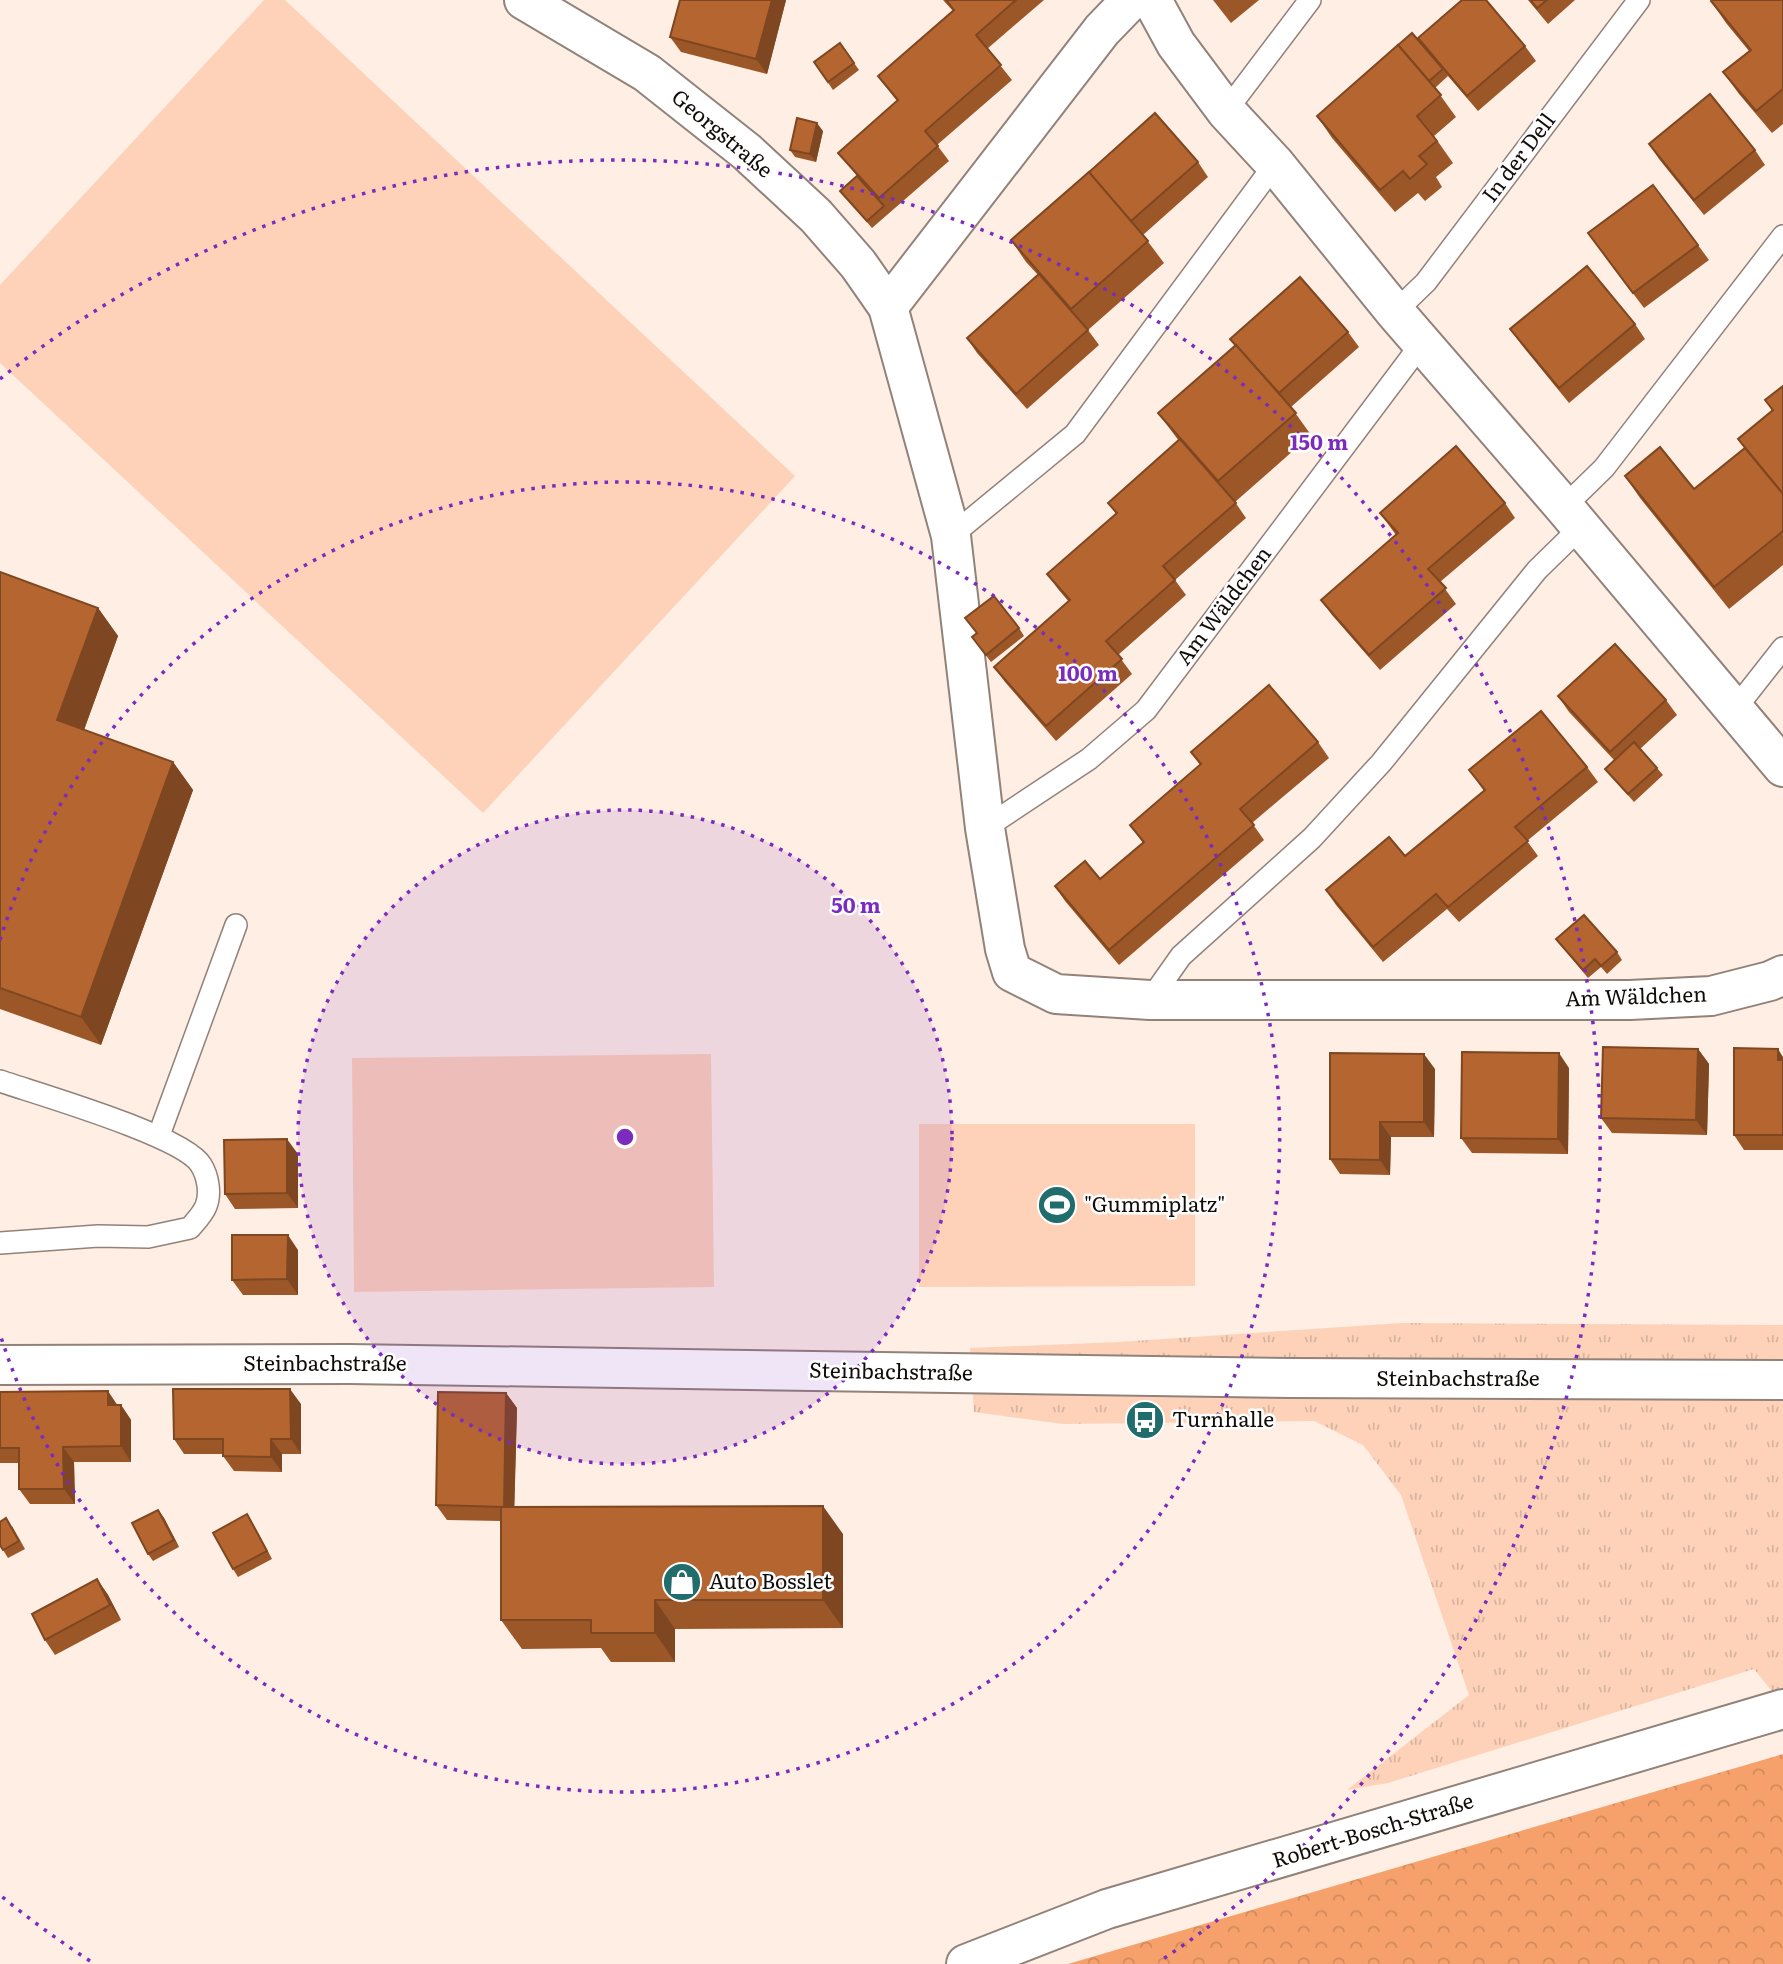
<svg xmlns="http://www.w3.org/2000/svg" width="1783" height="1964" font-family="Literata,serif">
  <style>
    .grass { fill: url(#grass-tufts) }
    .forest { fill: url(#forest-crowns) }
    .pitch { fill: #fdd2b9 }
    .lines { fill: none; stroke-linecap: round; stroke-linejoin: round }
    .lane-casing { stroke: #91827a; stroke-width: 24 }
    .street-casing { stroke: #91827a; stroke-width: 42 }
    .secondary-casing { stroke: #91827a; stroke-width: 42 }
    .lane { stroke: #fff; stroke-width: 21 }
    .street { stroke: #fff; stroke-width: 38 }
    .secondary { stroke: #fff; stroke-width: 38 }
    .wall { fill: #9c5728 }
    .shaded-wall { fill: #7f4721 }
    .building { fill: #b5652f; stroke: #7f4721; stroke-width: 2 }
    .ring { fill: none; stroke: #7b2cbf; stroke-width: 3.5; stroke-dasharray: 3.5 7 }
    .labels { text-anchor: middle; stroke-width: 5; stroke-linejoin: round; paint-order: stroke }
    .street-label { font-size: 21px; fill: #110c09; stroke: #fefefe }
    .poi-label { font-size: 21px; fill: #110c09; stroke: #fefefe; text-anchor: start }
    .centre { fill: #7b2cbf; stroke: #fefefe; stroke-width: 3.5 }
    .ring-label { font-size: 21px; text-anchor: middle; font-weight: bold; fill: #7b2cbf; stroke: #fefefe; stroke-width: 5; stroke-linejoin: round; paint-order: stroke }
  </style>
  <defs>
    <pattern id="grass-tufts" width="24" height="20" patternUnits="userSpaceOnUse" patternTransform="scale(1.75)"><rect width="24" height="20" fill="#fdd2b9"/><path d="M3 7l-1-3M5 7V3M7 7l1-3M15 17l-1-3M17 17v-4M19 17l1-3" fill="none" stroke="#d8b39e"/></pattern>
    <pattern id="forest-crowns" width="20" height="18" patternUnits="userSpaceOnUse" patternTransform="scale(1.75)"><rect width="20" height="18" fill="#f6a16b"/><path d="M2 6a3 3 0 1 1 6 0M12 15a3 3 0 1 1 6 0" fill="none" stroke="#d2895b"/></pattern>
  </defs>
  <rect width="100%" height="100%" fill="#feeee4"/>
  <path class="grass" d="M1402,1323l381,2v380l-29,-36 -366,114 -41,7 122,-95 -68,-200 -38,-50 -49,-24 -251,3 -89,-12 -4,-64 149,-6z"/>
  <path class="forest" d="M1783,1754v210h-715z"/>
  <g class="pitch">
    <path d="M264,0h21l510,476 -312,337 -483,-450v-78z"/>
    <path d="M711,1054l3,233 -360,5 -2,-234z"/>
    <path d="M919,1124h276v162l-276,1z"/>
  </g>
  <g class="lines">
    <g class="lane-casing">
      <g id="lane">
        <path d="M1226,111l84,-111"/>
        <path d="M1395,312l31,-30 213,-282"/>
        <path d="M1564,507l40,-39 179,-232"/>
        <path d="M951,536l124,-102 200,-270"/>
        <path d="M1735,709l48,-61"/>
        <path d="M985,828l104,-69 57,-49 276,-367"/>
        <path d="M1150,1000l31,-44 131,-118 69,-75 156,-193 44,-43"/>
        <path d="M0,1081c38,13 184,55 201,84 7,11 10,29 5,41 -3,8 -11,16 -16,22l-42,9 -50,-1 -98,7"/>
        <path d="M159,1135l77,-210"/>
      </g>
    </g>
    <g class="street-casing">
      <g id="street">
        <path d="M524,0l123,73 100,79 69,64 42,48 30,43 63,229 34,292 20,121 7,23 44,22 94,6h480l81,-4 59,-15 13,-6"/>
        <path d="M1152,0l24,44 50,67 49,53 120,148 169,195 219,260"/>
        <path d="M888,307l214,-277 29,-30"/>
        <path d="M0,1365l349,-1 943,14 491,2"/>
      </g>
    </g>
    <g class="secondary-casing">
      <path id="secondary" d="M966,1964l141,-55 676,-200"/>
    </g>
    <use href="#lane" class="lane"/>
    <use href="#street" class="street"/>
    <use href="#secondary" class="secondary"/>
  </g>
  <g class="wall">
    <path d="M680,0h106l-19,74 -86,-22 -11,-15z"/>
    <path d="M943,0h101l-57,49 25,31 -75,65 12,16 -77,67 -32,-37 17,-15 -19,-23 59,-52 -19,-25 75,-65z"/>
    <path d="M1213,0h46l-28,23z"/>
    <path d="M1528,0h47l-27,24z"/>
    <path d="M1783,0v124l-11,9 -33,-39 -16,-22 26,-21 -23,-28 -15,-22z"/>
    <path d="M1418,38l107,8 11,15 -58,50 -30,-35 -13,12 21,29 -22,19 19,27 -17,14 6,10 -17,14 -7,-8 -23,19 -63,-74 -15,-22 107,-69z"/>
    <path d="M840,43l19,27 -26,20 -19,-28z"/>
    <path d="M823,131l-7,31 -21,-5 -5,-7z"/>
    <path d="M1649,144l106,6 10,15 -61,50 -45,-56z"/>
    <path d="M1198,162l10,15 -65,58 21,28 -76,67 11,15 -72,64 -50,-56 -10,-15 71,-63 -12,-13 -15,-22z"/>
    <path d="M1698,245l11,15 -65,48 -45,-60z"/>
    <path d="M1635,324l10,15 -76,64 -48,-59 -11,-15z"/>
    <path d="M1348,332l11,15 -68,60 20,28 -76,67 11,16 -71,62 11,15 -68,60 14,19 -76,67 -51,-59 -11,-15 75,-65 -11,-13 -11,-15 69,-60 -8,-11 71,-62 -21,-28 77,-67 -5,-7z"/>
    <path d="M1783,386v179l-54,44 -89,-111 -15,-22 69,13 50,-41 -6,-9 34,-28 -7,-11z"/>
    <path d="M1505,503l10,15 -75,64 16,22 -76,66 -48,-55 -11,-15 75,-65 -16,-22z"/>
    <path d="M0,572l98,36 20,28 -34,94 89,32 20,28 -92,255 -101,-36z"/>
    <path d="M965,618l54,10 5,8 -33,26 -19,-25 4,-4z"/>
    <path d="M1558,696l108,4 11,15 -37,34 17,19 6,7 -29,27 -23,-26 -6,-7 9,-9 -45,-48z"/>
    <path d="M1318,742l11,16 -77,65 12,17 -145,125 -54,-64 -10,-15 45,-7 43,-36 -13,-18 70,-60 -9,-13z"/>
    <path d="M1587,767l11,15 -71,59 11,15 -79,66 -12,-13 -64,53 -47,-57 -10,-15 79,-34 79,-65 -15,-21z"/>
    <path d="M1556,939l61,13 5,8 -15,14 -6,-7 -13,11z"/>
    <path d="M1698,1049l11,15 -2,71 -95,-2 -11,-15z"/>
    <path d="M1783,1057v93h-39l-10,-15z"/>
    <path d="M1569,1068l-1,86 -96,-1 -11,-15z"/>
    <path d="M1435,1069l-1,68h-43l-1,38 -50,-1 -10,-15z"/>
    <path d="M298,1154v54l-63,1 -10,-15z"/>
    <path d="M298,1250v45h-55l-11,-15z"/>
    <path d="M0,1392l121,13 10,15v42h-57l1,42h-45l-11,-15v-26h-19z"/>
    <path d="M506,1393l11,15 -3,99 329,27v94l-168,1v33h-64l-10,-14 -79,1 -21,-29v-99l-54,-1 -11,-15z"/>
    <path d="M301,1404v50h-19v18l-48,-1 -11,-15v-2h-39l-10,-15z"/>
    <path d="M158,1510l6,8 15,29 -26,14 -5,-7z"/>
    <path d="M247,1514l25,45 -34,18 -5,-8z"/>
    <path d="M12,1526l13,23 -17,9 -8,-13z"/>
    <path d="M97,1579l11,16 13,25 -66,35 -10,-15z"/>
  </g>
  <g class="shaded-wall">
    <path d="M772,0h14l-19,74 -11,-15z"/>
    <path d="M817,123l6,8 -7,31 -6,-8z"/>
    <path d="M98,608l20,28 -41,113 -20,-29z"/>
    <path d="M173,762l20,28 -92,255 -20,-28z"/>
    <path d="M1698,1049l11,15 -2,71 -11,-15z"/>
    <path d="M1778,1049l5,8v10l-5,-7z"/>
    <path d="M1559,1053l10,15 -1,86 -10,-15z"/>
    <path d="M1424,1054l11,15 -1,68 -10,-15z"/>
    <path d="M1380,1122l11,15 -1,38 -10,-15z"/>
    <path d="M287,1139l11,15v54l-11,-15z"/>
    <path d="M288,1235l10,15v45l-11,-16z"/>
    <path d="M290,1389l11,15v50l-10,-15z"/>
    <path d="M108,1391l10,15 -10,-1z"/>
    <path d="M506,1393l11,15 -3,114 -10,-15z"/>
    <path d="M121,1405l10,15v42l-10,-16z"/>
    <path d="M271,1439l11,15v18l-11,-15z"/>
    <path d="M63,1447l11,15 1,42 -11,-15z"/>
    <path d="M823,1506l20,28v94l-20,-28z"/>
    <path d="M158,1510l6,8 15,29 -5,-7z"/>
    <path d="M247,1514l5,8 20,37 -5,-8z"/>
    <path d="M97,1579l11,16 13,25 -11,-15z"/>
    <path d="M655,1600l20,29v33l-20,-29z"/>
  </g>
  <g class="building">
    <path d="M680,0h92l-16,59 -86,-22z"/>
    <path d="M946,0h70l-40,35 25,30 -76,66 13,15 -59,52 -41,-45 60,-53 -20,-24 76,-66z"/>
    <path d="M1462,0h24l39,46 -58,50 -49,-58z"/>
    <path d="M1530,0h17l-10,8z"/>
    <path d="M1712,0h71v89l-27,22 -33,-39 28,-22 -40,-49z"/>
    <path d="M1412,33l31,36 -14,12 -31,-36 -1,1z"/>
    <path d="M840,43l14,20 -26,19 -14,-20z"/>
    <path d="M1398,45l43,50 -24,21 20,25 -18,15 8,8 -17,15 -7,-8 -23,19 -63,-74z"/>
    <path d="M1710,94l45,56 -61,50 -45,-56z"/>
    <path d="M1155,113l43,49 -67,59 -43,-48z"/>
    <path d="M797,118l20,5 -7,31 -20,-4z"/>
    <path d="M1089,172l59,69 -77,68 -60,-69z"/>
    <path d="M857,176l27,30 -17,15 -27,-30z"/>
    <path d="M1653,185l45,60 -65,48 -45,-60z"/>
    <path d="M1587,266l48,58 -76,64 -49,-59z"/>
    <path d="M1039,274l49,56 -72,64 -49,-56z"/>
    <path d="M1300,277l48,55 -69,61 -49,-54z"/>
    <path d="M1236,345l60,68 -78,68 -60,-68z"/>
    <path d="M1783,386v108l-45,-55 35,-29 -8,-10z"/>
    <path d="M1180,439l56,64 -73,63 12,14 -69,61 16,18 -76,67 -52,-59 76,-67 -23,-26 70,-61 -9,-10z"/>
    <path d="M1456,446l49,57 -77,66 18,19 -77,67 -48,-55 77,-67 -18,-20z"/>
    <path d="M1660,447l34,42 51,-41 38,46v37l-69,56 -89,-111z"/>
    <path d="M0,572l98,36 -41,112 116,42 -92,255 -81,-29z"/>
    <path d="M994,596l25,32 -33,27 -14,-18 5,-4 -12,-15z"/>
    <path d="M1615,644l51,56 -56,52 -52,-56z"/>
    <path d="M1269,685l49,57 -78,67 14,16 -145,125 -54,-64 30,-25 15,18 44,-37 -14,-17 71,-61 -10,-12z"/>
    <path d="M1541,711l46,56 -72,60 13,14 -80,66 -12,-13 -63,53 -47,-57 63,-53 16,19 80,-66 -16,-20z"/>
    <path d="M1634,742l23,26 -29,26 -23,-25z"/>
    <path d="M1584,915l33,37 -16,14 -6,-7 -12,11 -27,-31z"/>
    <path d="M1603,1047l95,2 -2,71 -95,-2z"/>
    <path d="M1734,1048l44,1v11h5v75h-49z"/>
    <path d="M1462,1052l97,1 -1,86 -97,-1z"/>
    <path d="M1330,1053l94,1v68h-44v38l-50,-1z"/>
    <path d="M287,1139v54l-62,1 -1,-54z"/>
    <path d="M232,1235h56l-1,44 -55,1z"/>
    <path d="M173,1389h117l1,50h-20v18l-48,-1v-17h-49z"/>
    <path d="M108,1391v14h13v41l-58,1 1,42h-45v-41h-19v-56z"/>
    <path d="M438,1392l68,1 -2,114 -68,-2z"/>
    <path d="M823,1506v94h-168v33h-64v-13h-90v-113z"/>
    <path d="M158,1510l16,30 -26,14 -16,-31z"/>
    <path d="M247,1514l20,37 -34,18 -20,-36z"/>
    <path d="M6,1518l13,23 -16,9 -3,-5v-23z"/>
    <path d="M97,1579l13,26 -65,35 -13,-26z"/>
  </g>
  <circle cx="625" cy="1137" r="327" fill="#7b2cbf" fill-opacity=".12"/>
  <g class="ring">
    <circle cx="625" cy="1137" r="327"/>
    <path d="M0 940A655 655 0 1 1 0 1334"/>
    <path d="M90 1961A982 982 0 0 1 0 1895M0 379A982 982 0 1 1 1160 1961"/>
  </g>
  <defs>
    <g id="stadium-disc" transform="scale(2.0125)"><circle r="9.5" fill="#216d6c" stroke="#fefefe"/><path d="M0-5a6.5 5 0 1 0 0 10a6.5 5 0 1 0 0-10ZM-3.5-1.8h7v3.6h-7Z" fill="#fff"/></g>
    <g id="bus-disc" transform="scale(2.0125)"><circle r="9.5" fill="#216d6c" stroke="#fefefe"/><path d="M-5-6H5V4H4V6H2V4H-2V6H-4V4H-5ZM-3.5-4V0h7V-4ZM-3.5 1.2v1.5H-2V1.2ZM2 1.2v1.5H3.5V1.2Z" fill="#fff"/></g>
    <g id="shop-disc" transform="scale(2.0125)"><circle r="9.5" fill="#216d6c" stroke="#fefefe"/><path d="M-5-2.5h2.3a2.7 3.5 0 0 1 5.4 0H5L5.5 6h-11ZM-1.5-2.5h3a1.5 2.3 0 0 0-3 0Z" fill="#fff"/></g>
  </defs>
  <g fill-rule="evenodd">
    <use href="#stadium-disc" x="1057" y="1205"/>
    <use href="#bus-disc" x="1145" y="1420"/>
    <use href="#shop-disc" x="682" y="1582"/>
  </g>
  <g class="labels">
    <g class="street-label">
      <text transform="translate(722 134) rotate(40)" y="7">Georgstraße</text>
      <text transform="translate(1519 158) rotate(-53)" y="7">In der Dell</text>
      <text transform="translate(1224 606) rotate(-53)" y="7">Am Wäldchen</text>
      <text transform="translate(1636 997) rotate(-2)" y="7">Am Wäldchen</text>
      <text x="325" y="1371">Steinbachstraße</text>
      <text transform="translate(891 1372) rotate(1)" y="7">Steinbachstraße</text>
      <text x="1458" y="1386">Steinbachstraße</text>
      <text transform="translate(1373 1831) rotate(-17)" y="7">Robert-Bosch-Straße</text>
    </g>
    <g class="poi-label">
      <text x="1084" y="1212">"Gummiplatz"</text>
      <text x="1172" y="1427">Turnhalle</text>
      <text x="709" y="1589">Auto Bosslet</text>
    </g>
  </g>
  <circle cx="625" cy="1137" r="10" class="centre"/>
  <g class="ring-label">
    <text x="1319" y="450">150 m</text>
    <text x="1088" y="681">100 m</text>
    <text x="856" y="913">50 m</text>
  </g>
</svg>
